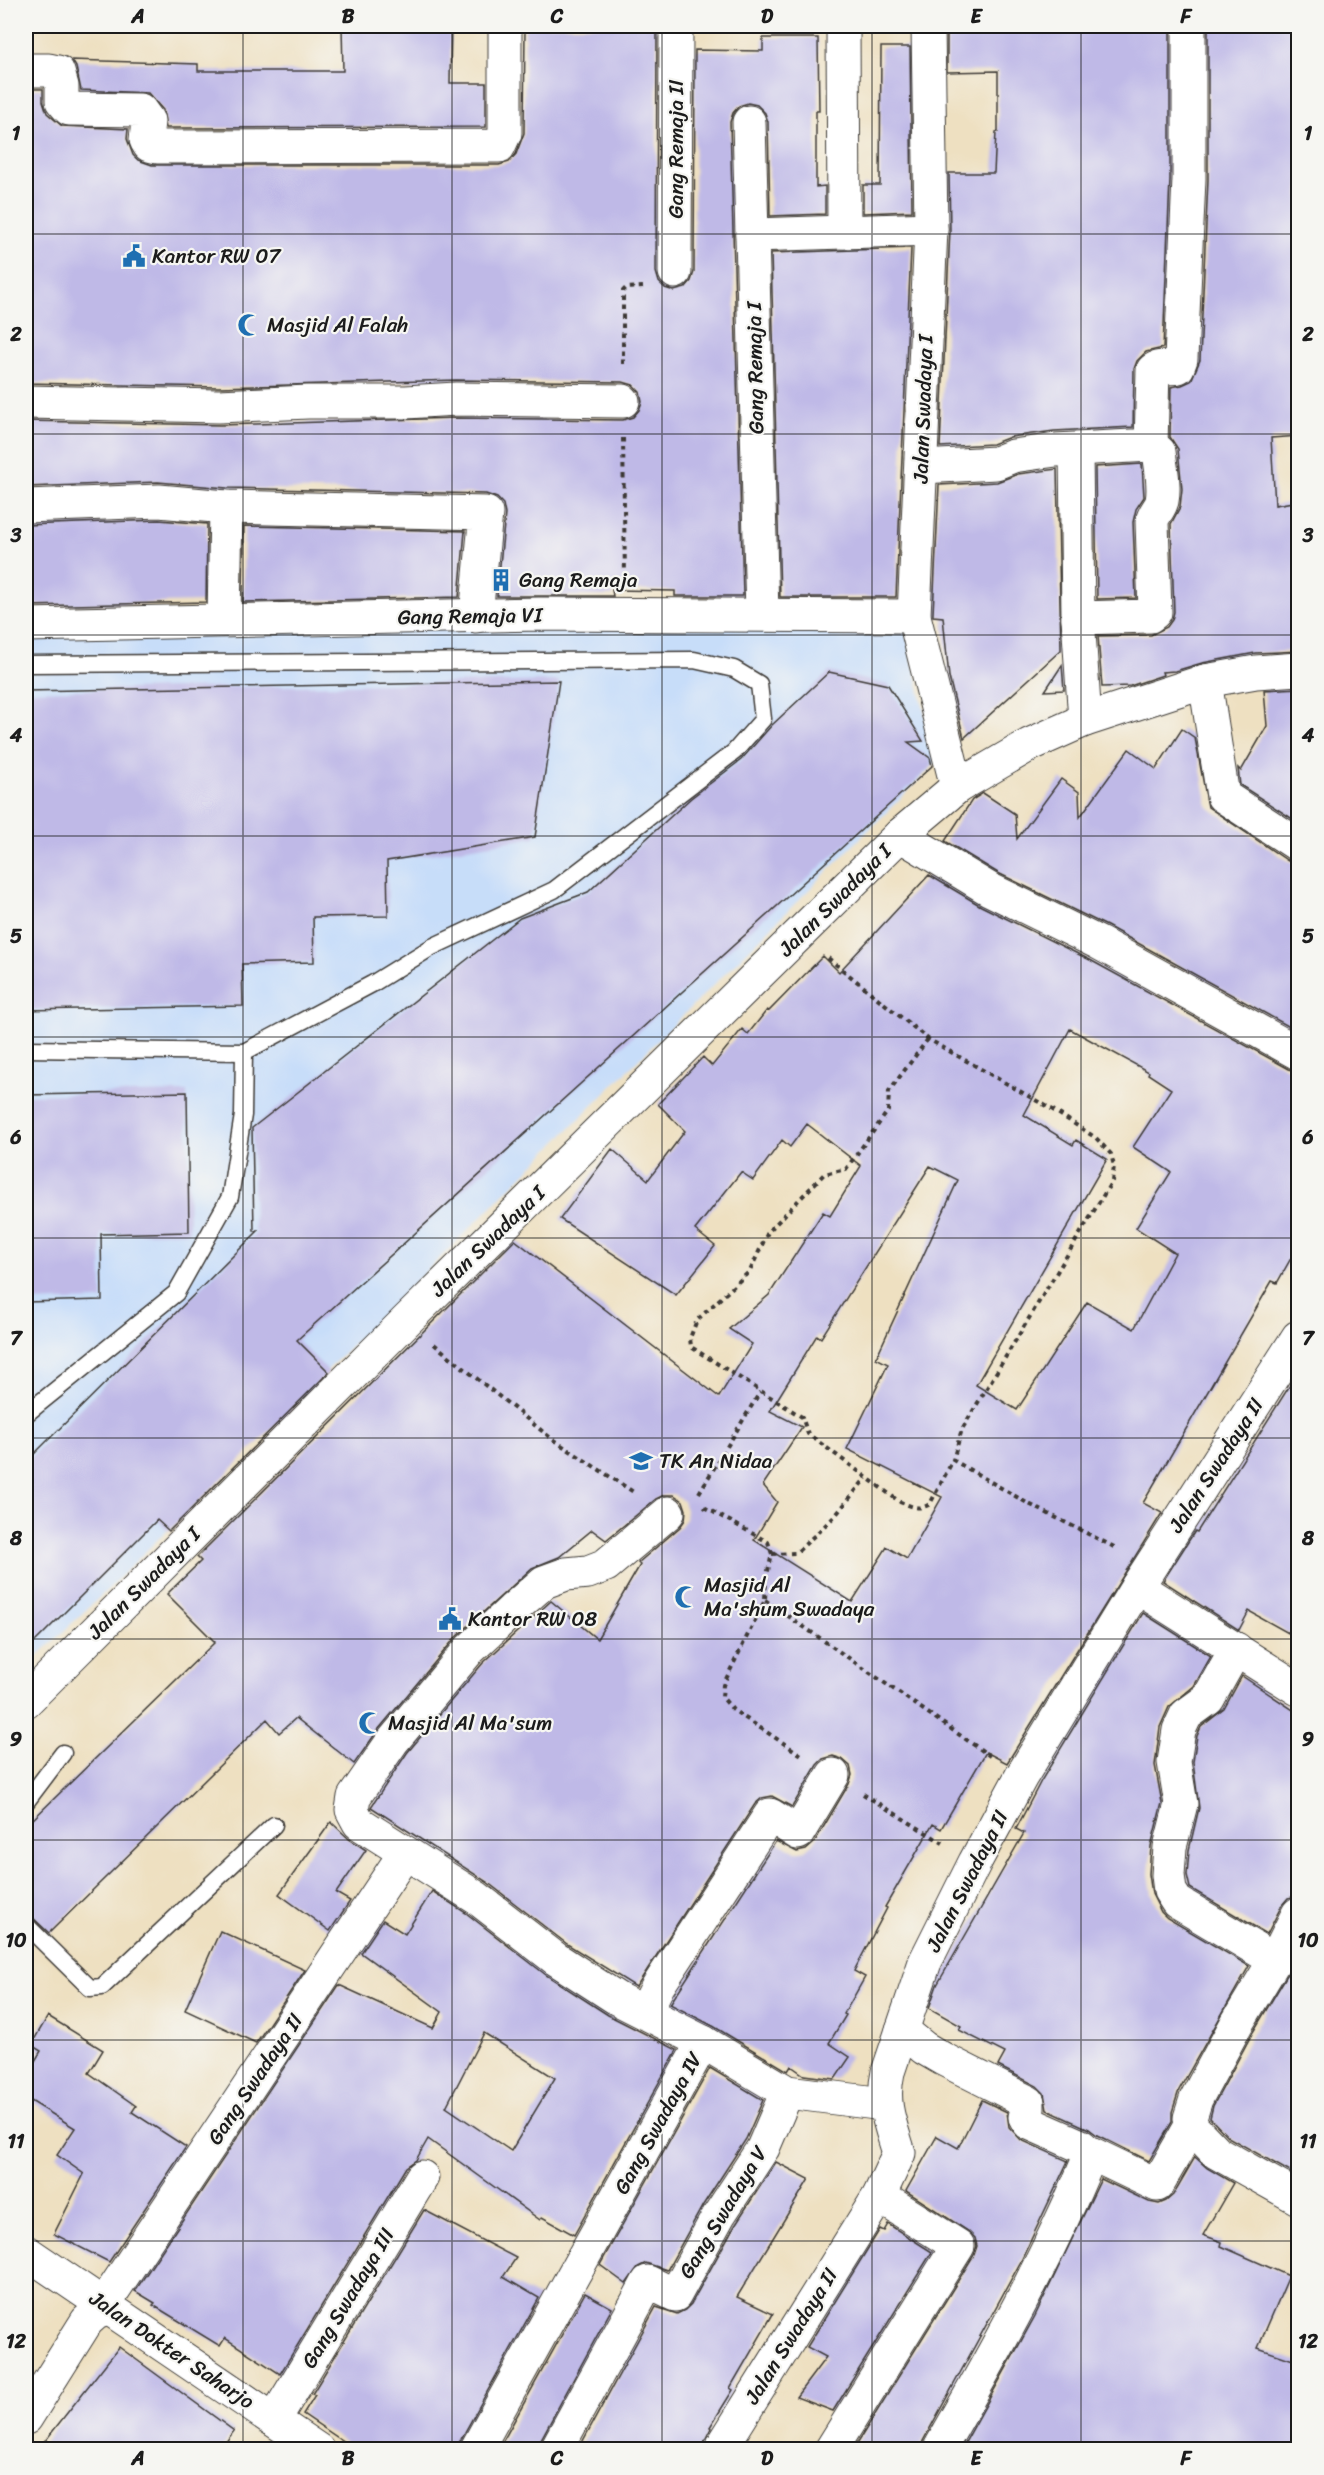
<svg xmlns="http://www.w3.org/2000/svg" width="1324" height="2475" font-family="Sriracha,sans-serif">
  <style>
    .built { fill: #c7ddf9 }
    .building { fill: #bfb9e7; fill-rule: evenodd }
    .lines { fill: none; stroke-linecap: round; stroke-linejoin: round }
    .lane-casing { stroke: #3c3935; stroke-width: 19 }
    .street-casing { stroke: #3c3935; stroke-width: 35 }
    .primary-casing { stroke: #3c3935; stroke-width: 35 }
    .path { stroke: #3c3935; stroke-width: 4; stroke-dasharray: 4.5 4.5; stroke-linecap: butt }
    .lane { stroke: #fff; stroke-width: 16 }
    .street { stroke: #fff; stroke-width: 33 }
    .primary { stroke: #fff; stroke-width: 33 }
    .grid { fill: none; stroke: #1c1c1c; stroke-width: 1.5; stroke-opacity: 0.55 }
    .labels { text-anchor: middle; stroke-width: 4.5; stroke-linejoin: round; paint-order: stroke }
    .street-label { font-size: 21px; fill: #1c1c1c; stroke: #f6f6f2 }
    .poi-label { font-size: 21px; fill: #1c1c1c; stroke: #f6f6f2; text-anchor: start }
    .neatline { fill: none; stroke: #1c1c1c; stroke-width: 2 }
    .grid-label { font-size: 20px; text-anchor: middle; font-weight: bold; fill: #1c1c1c }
  </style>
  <rect width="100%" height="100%" fill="#f6f6f2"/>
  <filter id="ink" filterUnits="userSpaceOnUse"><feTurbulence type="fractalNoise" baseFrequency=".0167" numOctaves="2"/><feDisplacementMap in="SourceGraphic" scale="12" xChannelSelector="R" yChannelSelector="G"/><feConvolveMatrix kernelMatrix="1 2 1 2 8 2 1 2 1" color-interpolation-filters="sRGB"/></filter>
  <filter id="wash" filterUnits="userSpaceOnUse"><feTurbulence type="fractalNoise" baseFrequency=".008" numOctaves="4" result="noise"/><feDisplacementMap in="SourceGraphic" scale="24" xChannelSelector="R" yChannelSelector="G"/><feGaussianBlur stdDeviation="1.35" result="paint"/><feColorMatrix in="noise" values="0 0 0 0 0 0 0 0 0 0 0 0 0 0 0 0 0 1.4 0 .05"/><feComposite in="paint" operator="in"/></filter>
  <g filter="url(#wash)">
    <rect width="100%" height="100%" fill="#eee0c1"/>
    <path class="built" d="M904,622l32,141 -828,826 -82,78v-1037z"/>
    <g id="blocks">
      <g class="building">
        <path d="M342,26h109l-1,57h36v44l-320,1 -3,-18 -15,-17 -67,-3 -5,-23 -4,-7 126,4v7h145z"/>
        <path d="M525,26h132l-1,246 3,10 6,6 9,3 11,-3 6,-7 3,-9 1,-222 68,1v-13h55l1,73h-3v76l9,-1v28l-55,2 -2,-94 -3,-9 -8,-8 -9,-2 -9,3 -6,7 -3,9 13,474h-68v-5l-63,-1 1,6h-116l8,-82 -2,-10 -6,-6 -11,-4 -259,-6 -69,-6 -132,5v-66l194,4 236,-7 167,2 10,-3 6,-7 3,-8 -2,-10 -7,-7 -10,-3 -167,-2 -237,7 -193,-4v-294h17v12l4,12 15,13 66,3 -1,10 6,16 5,5 14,5h347l10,-3 7,-8 8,-21z"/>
        <path d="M947,26h223v153l-7,169 -17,4 -9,9 -3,8 -1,58 -79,4 -44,6 -18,7 -52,3 10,-217 -1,-57h45l2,-41h2v-61l-51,1z"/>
        <path d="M1208,26h91v410l-28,2 4,67 24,-4v150l-44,2 -53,10 -27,8 -13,1 1,3 -33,11 -28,1 -4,-51 53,-1 16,-8 5,-7 2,-8 -3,-88 9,-17 2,-18 -4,-40 -8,-12 1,-50 11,-2 9,-4 9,-21 8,-180z"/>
        <path d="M881,47h29l2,164 -49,2v-28h17z"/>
        <path d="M911,248l-15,349h-116l-9,-344z"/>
        <path d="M1142,464l2,33 -8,12 -3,13 3,76 -39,1 -2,-132z"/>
        <path d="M1057,469l4,181 -97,88 -15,-61 -6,-60 -10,-1v-2l6,-129 58,-3 21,-8z"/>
        <path d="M159,520l48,4 -1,78 -180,4v-81z"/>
        <path d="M244,526l221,5 -6,66 -216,5z"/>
        <path d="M1062,665l2,25 -19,1z"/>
        <path d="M829,672l59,13 35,56 -15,1 22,16 2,8 -635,574 32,32 -160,159 -12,-11 -131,131v-189l232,-231h-4l-2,-103 268,-210 68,-26 103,-94 50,-38 31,-35z"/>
        <path d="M559,681l-24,156 -148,24 1,55 -75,1 1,45 -72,2 1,42 -217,4v-319z"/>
        <path d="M1299,688v135l-59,-38 -2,-17 3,3 26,-45 -3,-36z"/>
        <path d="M1182,729l13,9 13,69 80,54 11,2v169l-192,-106 -109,-53 -53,-32 27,-41 11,-7 32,21 2,25 44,-60 18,13 1,25 49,-68 27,20z"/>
        <path d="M929,875l52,31 109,54 199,109 10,3v172l-22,39 -5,-2 -129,222 19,10 -155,250 -21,-11 -45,77 -8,-5 -48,83 2,1 -33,63 11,6 -21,37 2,1 -17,28 21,14 -15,22 -31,-4 -13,-9 -3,5 -75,-45 -43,-22 106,-163 21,11 9,-2 8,-7 35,-59 3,-9 -2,-9 -8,-7 -9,-3 -10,3 -6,6 -25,42 -20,-11 -10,2 -7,6 -119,183 -69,-43 -80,-62 -116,-75 36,-54 76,-90 68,-62 46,38 43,-74 -2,-2 42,-36 5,-7 1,-10 -3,-9 -9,-6h-10l-8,4 -50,41 -14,-10 -33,27 -27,11 -77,70 -77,92 -24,34 -58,-46 -17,15 -12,-14 -218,214 -16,-15 -7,-3v-89l189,-184 -48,-48 34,-33 -4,-4 318,-317 204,157 33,-53 -23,-15 40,-34 54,-83 7,4 31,-50 -54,-42 -17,23 -8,-7 -29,40 -12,-8 -46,58 20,16 -39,49 -116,-76 52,-70 36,31 37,-49 -27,-27 45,-47 9,9 30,-37 6,5 19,-24 2,1 54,-55 16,16zM1070,1029l79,43 -1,2 23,15 -38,58 38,25 -35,56 39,25 -41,76 -47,-27 -70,108 -41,-25 131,-226 -31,-19 -3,5 -49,-30zM930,1166l28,14 -82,178 12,6 -41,85 95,48 -35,62 -20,-12 -35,55 -98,-62 23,-38 -14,-17 39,-58 -32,-16 47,-76 4,3z"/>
        <path d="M187,1092l2,140 -88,2 1,66 -76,2v-207z"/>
        <path d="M1299,1371v268l-50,-28 -10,19 -76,-49 32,-50 2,1z"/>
        <path d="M1143,1613l68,43 -17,30 -25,21 -9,20 -5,38 7,38 -11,43 -2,28 3,20 9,18 6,6 82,48 -70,124 -7,22v10l-23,39 -52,-26 -8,-6 -42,-19 -3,-17 -7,-7 -39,-20 7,-13 -46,-23 2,-4 -32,-18 8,-23 87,-152 -8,-4 25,-48z"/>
        <path d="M1242,1676l57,38v182l-11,2 -6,7 -15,29 -77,-46 -3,-13 2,-25 10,-42 -6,-46 4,-26 4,-9 23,-18z"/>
        <path d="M331,1822l18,17 17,11 -30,43 14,8 -20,30 -51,-37z"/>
        <path d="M432,1891l34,22 80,62 62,40 69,35 -103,185 -32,-18 -2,3 -112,-81 -12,21 -10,7 -126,207 -55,-36 -5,8 -67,-41 2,-2 -20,-12 204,-306 94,43 9,-16 -81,-59 22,-33 22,14zM484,2033l71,45 -44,73 -65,-44z"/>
        <path d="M220,1931l85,39 -49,73 -71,-33z"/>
        <path d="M1299,1955v222l-71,-40 -18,-19 3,-12 40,-74z"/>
        <path d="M48,2016l55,34 -14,23 47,33 -4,6 54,35 -77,115 -55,-28 30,-60 -27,-19 18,-27 -49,-30v-22l15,-25 -10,-6z"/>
        <path d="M710,2068l53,32 -17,39 -43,66 -36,65 -21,-7 -8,4 -12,17 -26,-19z"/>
        <path d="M982,2100l25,12 2,15 12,13 47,21 -48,102 -97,178 -3,9h-67l121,-195 3,-9 -2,-8 -7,-7 -62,-40 31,-55 21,12z"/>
        <path d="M1195,2157l12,11 26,15 -30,52 19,7 -1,4 68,30 -31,72 41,14v88h-338l74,-134 66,-137 48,23 10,2 7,-3 7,-6z"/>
        <path d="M776,2162l33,17 -72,118 36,17 -43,74 3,2 -23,37 1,1 -11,22h-122l78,-143 21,7 8,-4 6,-6 44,-79z"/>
        <path d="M424,2210l92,48 -13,19 36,21 -79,143 -3,9h-101l-53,-36 12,-19 -3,-1z"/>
        <path d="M888,2224l44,28 -99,159 -37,-14 30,-40 -19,-10 73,-118 4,2z"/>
        <path d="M585,2293l27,15 -72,133 -3,9h-39z"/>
        <path d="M119,2347l115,84 -14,19h-182z"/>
      </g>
    </g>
  </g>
  <g filter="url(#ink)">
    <use href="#blocks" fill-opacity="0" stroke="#3c3935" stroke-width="1.5"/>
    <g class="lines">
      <g class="lane-casing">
        <g id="lane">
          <path d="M26,664l668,-4 40,9 25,15 4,35 -29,33 -180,138 -122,57 -60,37 -128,68 -218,-3"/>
          <path d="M26,1414l150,-121 54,-96 13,-82 1,-63"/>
          <path d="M26,1802l37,-49"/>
          <path d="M26,1925l64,63 12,-1 172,-162"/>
        </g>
      </g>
      <g class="street-casing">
        <g id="street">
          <path d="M843,26l1,206"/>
          <path d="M928,26l3,203 -17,387 43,171"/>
          <path d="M26,70h23l9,2 4,14v15l7,8 71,1 8,11 -2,19 3,5 8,2 342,-1 6,-13v-107"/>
          <path d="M749,122l13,492"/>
          <path d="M752,235l179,-6"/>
          <path d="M675,272l1,-246"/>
          <path d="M26,402l193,4 89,-4h98l50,-3 167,2"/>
          <path d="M1076,450l2,168 7,102"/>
          <path d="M922,467l74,-4 17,-7 43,-6 95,-5 2,-75c7,-6 17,0 25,-3l3,-8 8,-180v-153"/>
          <path d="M26,506l133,-5 67,6 260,6 -10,103"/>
          <path d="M1078,618l72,-2 5,-4 -3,-90c1,-8 8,-13 10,-21 3,-15 -1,-34 -3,-49l-8,-7"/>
          <path d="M224,620l2,-113"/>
          <path d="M26,625l514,-11 374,2"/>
          <path d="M1205,681l18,115 75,49"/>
          <path d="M900,835l89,54 110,54 199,110"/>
          <path d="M668,1513l-62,52 -18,7 -22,2 -22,8 -32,28 -43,40 -77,92 -38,55 -2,13 7,13 118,75 79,61 62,40 85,43 84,50 97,12"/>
          <path d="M1137,1587l161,102"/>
          <path d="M1236,1649l-28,50 -22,16 -7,15 -5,32 7,42 -11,43 -2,28 2,16 7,11 98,58"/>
          <path d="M26,1701l380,-380 494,-486 57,-48 72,-42 56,-25 120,-39 51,-9 42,-3"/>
          <path d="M645,2012l13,-26 112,-171 28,18 35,-58"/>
          <path d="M902,2030l22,18 19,11 85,43v7l-3,8 4,6 52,23 5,5 2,10c-42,100 -95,195 -149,289"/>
          <path d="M1086,2151l71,34 34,-59"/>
          <path d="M1298,2198l-82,-46 -25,-26 -1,-8 6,-19 41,-76 38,-63 23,-46"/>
          <path d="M104,2304l301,-451"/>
          <path d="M274,2420l148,-243"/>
          <path d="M476,2450l227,-408"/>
          <path d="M556,2450l92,-168 27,13 44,-80 44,-67 24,-56"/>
          <path d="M720,2450l159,-254 20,-43c-9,-30 -18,-50 -11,-81l37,-110 50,-100 46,-85 116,-190 161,-250"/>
          <path d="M831,2450l127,-204 -79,-50"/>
        </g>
      </g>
      <g class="primary-casing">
        <g id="primary">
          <path d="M26,2252l292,198"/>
          <path d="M26,2418l61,-97 9,-8 14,-5"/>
        </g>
      </g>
      <g class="path">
        <path d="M623,364v-73l3,-3 17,-1"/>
        <path d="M623,438l2,139"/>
        <path d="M828,958l100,81 125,71 43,28 15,16 3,12 -2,15 -150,248 -9,31"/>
        <path d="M928,1039l-39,52 -1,20 -42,58 -22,5 -56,58 -18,39 -53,49 -7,18 1,9 111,70 6,17 92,68c11,4 19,9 30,2l23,-44 74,43 91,46"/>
        <path d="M434,1344l118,95 83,54"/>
        <path d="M699,1493l61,-101"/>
        <path d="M704,1507l64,35 4,12 -6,25 -1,21 -42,85 -1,12 11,13 70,46"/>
        <path d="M772,1554l24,-1 39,-37 31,-38"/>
        <path d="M765,1600l225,156"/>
        <path d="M863,1794l80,49"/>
      </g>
      <use href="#lane" class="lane"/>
      <use href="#street" class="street"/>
      <use href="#primary" class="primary"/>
    </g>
  </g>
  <path class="grid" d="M243,26v2424M452,26v2424M662,26v2424M872,26v2424M1081,26v2424M26,234h1272M26,434h1272M26,635h1272M26,836h1272M26,1037h1272M26,1238h1272M26,1438h1272M26,1639h1272M26,1840h1272M26,2040h1272M26,2241h1272"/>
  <defs>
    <g id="civic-bare" transform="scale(1.8)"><path d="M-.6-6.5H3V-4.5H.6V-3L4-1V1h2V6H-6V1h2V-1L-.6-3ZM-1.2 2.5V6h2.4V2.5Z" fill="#1f6fb2" stroke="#f6f6f2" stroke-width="2.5" paint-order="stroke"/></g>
    <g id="mosque-bare" transform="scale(1.8)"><path d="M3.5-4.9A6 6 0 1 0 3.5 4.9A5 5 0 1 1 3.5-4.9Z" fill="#1f6fb2" stroke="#f6f6f2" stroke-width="2.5" paint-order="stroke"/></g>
    <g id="building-bare" transform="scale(1.8)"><path d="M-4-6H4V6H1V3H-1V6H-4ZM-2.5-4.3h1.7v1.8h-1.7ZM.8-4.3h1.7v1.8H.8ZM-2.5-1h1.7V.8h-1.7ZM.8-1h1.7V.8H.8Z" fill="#1f6fb2" stroke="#f6f6f2" stroke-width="2.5" paint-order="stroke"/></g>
    <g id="school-bare" transform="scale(1.8)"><path d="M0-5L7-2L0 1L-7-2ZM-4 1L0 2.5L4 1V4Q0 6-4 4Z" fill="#1f6fb2" stroke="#f6f6f2" stroke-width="2.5" paint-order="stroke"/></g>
  </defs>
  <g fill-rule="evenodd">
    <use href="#civic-bare" x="134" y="256"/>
    <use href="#mosque-bare" x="249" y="325"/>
    <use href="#building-bare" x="501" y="580"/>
    <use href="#school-bare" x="641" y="1461"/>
    <use href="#mosque-bare" x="686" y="1597"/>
    <use href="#civic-bare" x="450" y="1619"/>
    <use href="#mosque-bare" x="370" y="1723"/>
  </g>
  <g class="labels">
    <g class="street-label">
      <text transform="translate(676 149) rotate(-90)" y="7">Gang Remaja II</text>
      <text transform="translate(755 368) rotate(-91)" y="7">Gang Remaja I</text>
      <text transform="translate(923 409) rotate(-88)" y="7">Jalan Swadaya I</text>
      <text transform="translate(470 616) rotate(-1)" y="7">Gang Remaja VI</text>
      <text transform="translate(835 900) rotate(-45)" y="7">Jalan Swadaya I</text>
      <text transform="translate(488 1241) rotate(-44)" y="7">Jalan Swadaya I</text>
      <text transform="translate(1216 1465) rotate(-57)" y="7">Jalan Swadaya II</text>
      <text transform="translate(144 1583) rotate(-45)" y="7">Jalan Swadaya I</text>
      <text transform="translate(967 1881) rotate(-63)" y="7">Jalan Swadaya II</text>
      <text transform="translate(255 2079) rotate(-56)" y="7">Gang Swadaya II</text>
      <text transform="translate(658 2123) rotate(-61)" y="7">Gang Swadaya IV</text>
      <text transform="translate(723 2212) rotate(-59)" y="7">Gang Swadaya V</text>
      <text transform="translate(348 2298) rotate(-59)" y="7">Gang Swadaya III</text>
      <text transform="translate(791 2336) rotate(-58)" y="7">Jalan Swadaya II</text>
      <text transform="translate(172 2350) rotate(34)" y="7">Jalan Dokter Saharjo</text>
    </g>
    <g class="poi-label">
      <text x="152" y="263">Kantor RW 07</text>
      <text x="267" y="332">Masjid Al Falah</text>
      <text x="519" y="587">Gang Remaja</text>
      <text x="659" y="1468">TK An Nidaa</text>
      <text x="704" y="1592">Masjid Al<tspan x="704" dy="24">Ma'shum Swadaya</tspan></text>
      <text x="468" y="1626">Kantor RW 08</text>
      <text x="388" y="1730">Masjid Al Ma'sum</text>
    </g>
  </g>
  <rect width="1324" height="2475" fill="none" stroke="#f6f6f2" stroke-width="66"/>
  <rect x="33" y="33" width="1258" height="2409" class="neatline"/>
  <g class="grid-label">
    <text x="138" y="23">A</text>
    <text x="348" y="23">B</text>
    <text x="557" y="23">C</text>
    <text x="767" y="23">D</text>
    <text x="976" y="23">E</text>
    <text x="1186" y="23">F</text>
    <text x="16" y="140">1</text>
    <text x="1308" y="140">1</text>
    <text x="16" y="341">2</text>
    <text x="1308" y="341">2</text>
    <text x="16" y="542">3</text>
    <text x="1308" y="542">3</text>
    <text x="16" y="742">4</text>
    <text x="1308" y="742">4</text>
    <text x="16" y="943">5</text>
    <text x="1308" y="943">5</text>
    <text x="16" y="1144">6</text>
    <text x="1308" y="1144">6</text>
    <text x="16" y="1345">7</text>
    <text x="1308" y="1345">7</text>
    <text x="16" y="1545">8</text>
    <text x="1308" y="1545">8</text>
    <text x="16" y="1746">9</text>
    <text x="1308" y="1746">9</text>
    <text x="16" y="1947">10</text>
    <text x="1308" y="1947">10</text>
    <text x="16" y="2148">11</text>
    <text x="1308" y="2148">11</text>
    <text x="16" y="2348">12</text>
    <text x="1308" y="2348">12</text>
    <text x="138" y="2465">A</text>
    <text x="348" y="2465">B</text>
    <text x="557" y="2465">C</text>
    <text x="767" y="2465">D</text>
    <text x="976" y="2465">E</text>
    <text x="1186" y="2465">F</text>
  </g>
</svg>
